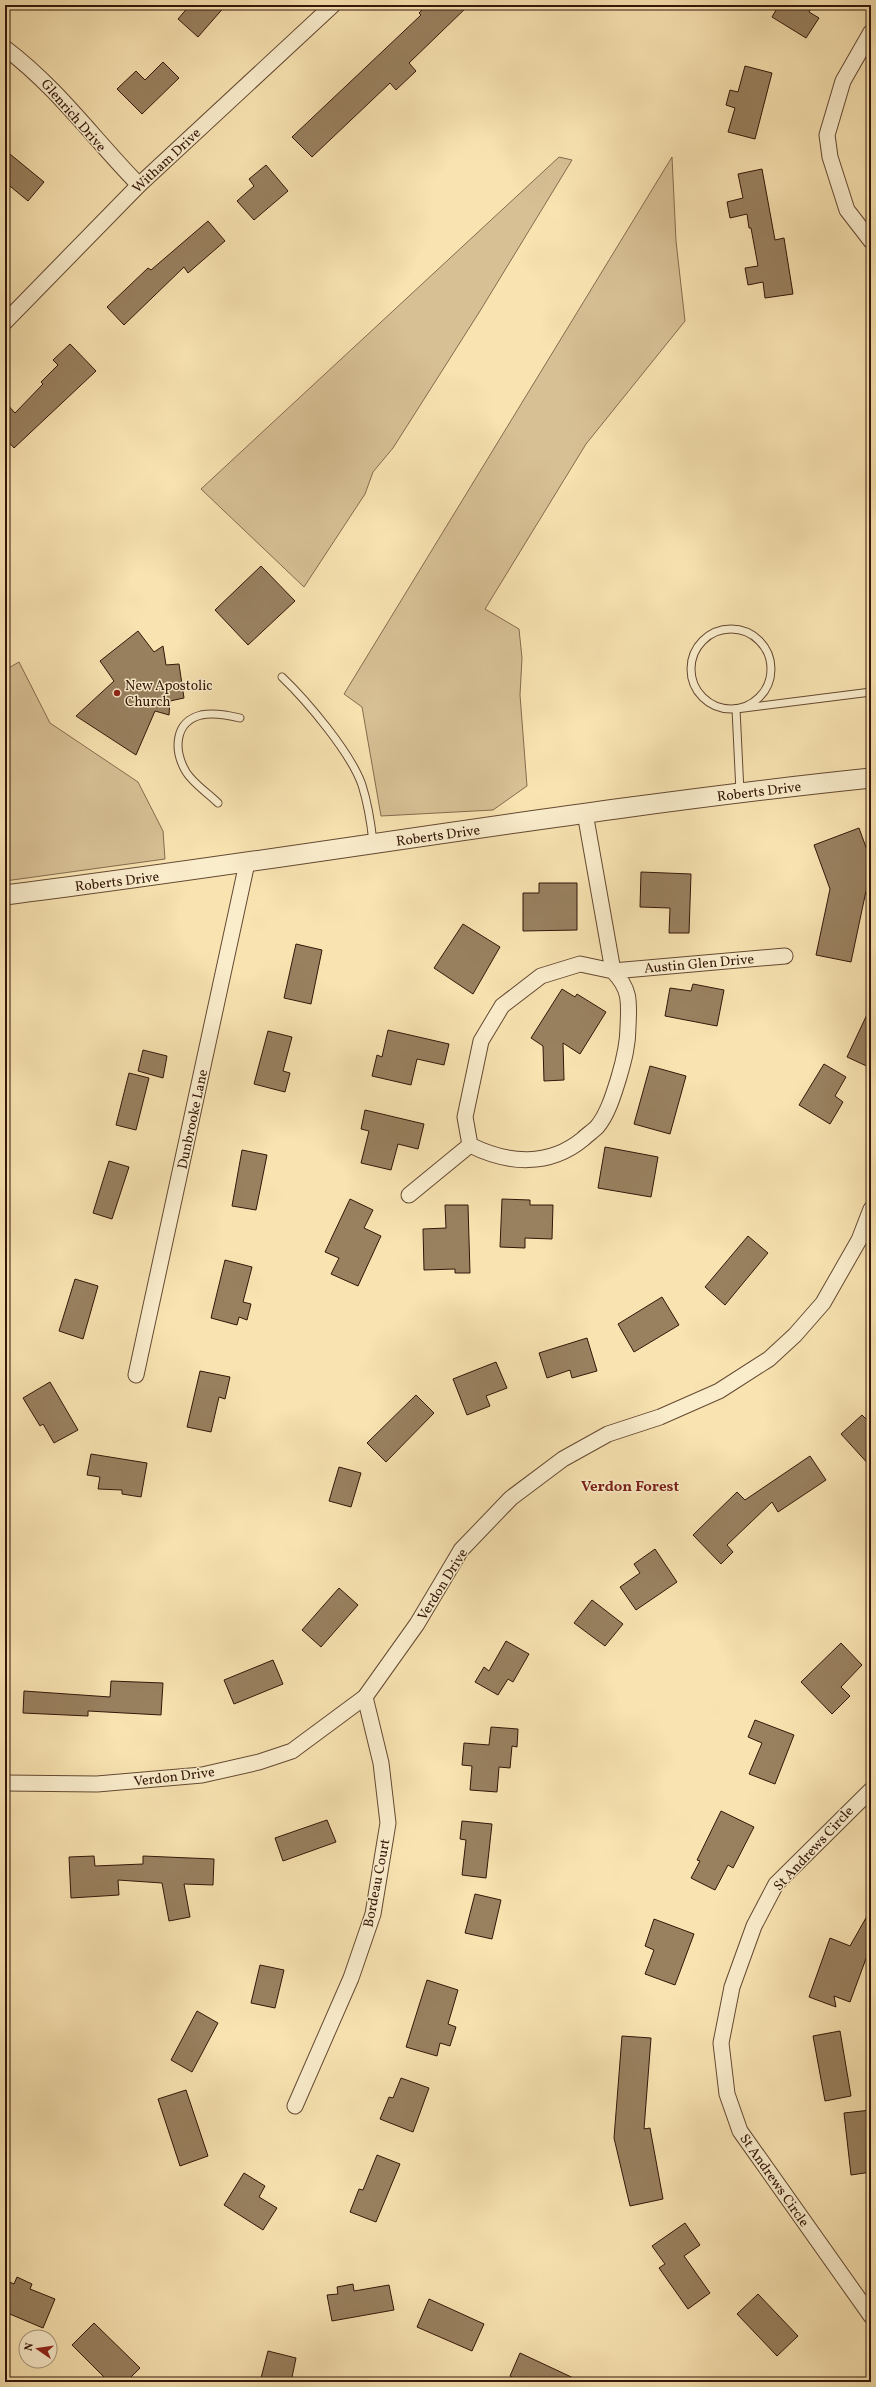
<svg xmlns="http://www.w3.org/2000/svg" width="876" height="2387" font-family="Vollkorn,serif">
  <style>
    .green { fill: #d7c094; stroke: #856b4e }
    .building { fill: #998160; stroke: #331608 }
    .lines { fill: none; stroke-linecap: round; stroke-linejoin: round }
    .service-casing { stroke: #644932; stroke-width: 9 }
    .minor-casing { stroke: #644932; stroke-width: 17 }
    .tertiary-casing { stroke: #644932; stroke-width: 21 }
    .service { stroke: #faedcc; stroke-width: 7 }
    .minor { stroke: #faedcc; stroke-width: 15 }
    .tertiary { stroke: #faedcc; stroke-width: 19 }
    .poi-dot { fill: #8f2418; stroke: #faedcc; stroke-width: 1.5 }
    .labels { text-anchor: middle; stroke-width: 3; stroke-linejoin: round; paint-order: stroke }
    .street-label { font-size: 14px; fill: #331608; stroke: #faedcc }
    .poi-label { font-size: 14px; fill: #331608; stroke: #faedcc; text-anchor: start }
    .neighbourhood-label { font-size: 15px; font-weight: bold; fill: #7a1f14; stroke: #faedcc }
  </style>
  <rect width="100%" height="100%" fill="#f8e3b1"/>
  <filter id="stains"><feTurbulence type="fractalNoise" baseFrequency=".005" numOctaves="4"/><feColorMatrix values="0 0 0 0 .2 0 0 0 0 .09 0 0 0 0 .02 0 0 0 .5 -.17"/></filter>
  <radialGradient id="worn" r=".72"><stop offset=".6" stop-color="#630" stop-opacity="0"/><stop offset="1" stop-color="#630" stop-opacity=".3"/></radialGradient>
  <g class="green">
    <path d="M559,157l13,3 -92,151 -87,137 -20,24 -8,22 -61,93 -103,-98z"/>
    <path d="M672,157l4,84 9,80 -99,123 -101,165 34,20 3,29 -2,37 7,91 -34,24 -112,6 -19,-109 -18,-13z"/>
    <path d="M19,662l31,61 88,59 25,49 2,28 -160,22v-211z"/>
  </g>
  <g class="building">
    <path d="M190,5h36l-28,32 -20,-18z"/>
    <path d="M427,5h42l-60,58 7,8 -20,19 -6,-7 -78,74 -20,-20 129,-122 -2,-2z"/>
    <path d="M779,5h34l-4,7 10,6 -13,20 -34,-21z"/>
    <path d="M163,62l16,16 -37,36 -25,-25 19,-18 9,9z"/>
    <path d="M745,66l27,7 -17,66 -27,-7 7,-24 -9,-3 4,-15 8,2z"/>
    <path d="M5,150l39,32 -16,19 -23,-19z"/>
    <path d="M266,165l22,26 -34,29 -17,-19 17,-15 -5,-7z"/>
    <path d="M762,169l13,71 9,-2 9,56 -28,4 -2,-16 -15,3 -3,-17 13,-2 -7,-38h-2l-2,-14 -17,4 -3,-16 16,-4 -5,-24z"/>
    <path d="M208,221l17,20 -37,32 -4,-6 -60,58 -17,-18 41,-39 3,2z"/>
    <path d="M70,344l26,27 -82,77 -9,-10v-36l10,11 28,-29 -2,-2 17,-17 -5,-5z"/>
    <path d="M261,566l34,35 -47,44 -33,-35z"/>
    <path d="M138,631l16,21 9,-6 3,19 13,-1 5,34 -14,3 -1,14 -14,-4 -19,44 -60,-39 38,-35 -14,-20z"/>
    <path d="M859,828l8,22 4,-2v41l-5,2 -15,71 -35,-7 14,-66 -16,-44z"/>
    <path d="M641,872l50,2 -2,59h-20l1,-25 -30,-1z"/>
    <path d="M539,883h38v47l-54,1v-38h16z"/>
    <path d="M463,924l37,23 -27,47 -39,-26z"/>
    <path d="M296,944l26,6 -11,54 -27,-6z"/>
    <path d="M693,984l31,6 -7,36 -52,-10 5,-28 21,3z"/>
    <path d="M562,989l13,8 2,-3 29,18 -26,42 -17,-11 1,37 -20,1 -1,-35 -12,-8z"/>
    <path d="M871,1006v62l-24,-11z"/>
    <path d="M388,1030l61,14 -5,21 -27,-6 -6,26 -39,-9 5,-21 5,2z"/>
    <path d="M268,1031l24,6 -9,34 7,2 -5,19 -31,-8z"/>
    <path d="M143,1050l24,6 -4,22 -25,-7z"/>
    <path d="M824,1064l22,13 -11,19 8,6 -13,22 -31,-19z"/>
    <path d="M650,1066l36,10 -16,58 -36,-10z"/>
    <path d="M129,1073l20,5 -13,52 -20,-5z"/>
    <path d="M365,1110l59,14 -6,25 -20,-5 -7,26 -30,-7 8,-32 -8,-2z"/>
    <path d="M605,1147l53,10 -7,40 -53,-9z"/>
    <path d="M242,1150l25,5 -11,55 -24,-4z"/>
    <path d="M109,1161l20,6 -17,52 -19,-6z"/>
    <path d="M350,1199l23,11 -9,18 17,8 -23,50 -27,-12 8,-16 -14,-6z"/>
    <path d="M502,1199l28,1v5h23l-1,34 -27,-1v10l-25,-1z"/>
    <path d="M445,1205h23l2,68h-15v-4l-31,1 -1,-41 23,-1z"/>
    <path d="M748,1236l20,17 -43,52 -20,-18z"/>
    <path d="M225,1260l27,7 -9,35 8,2 -4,16 -8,-3 -2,8 -26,-7z"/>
    <path d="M75,1279l23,7 -15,53 -24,-8z"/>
    <path d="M662,1297l17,28 -45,27 -16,-28z"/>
    <path d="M587,1338l10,33 -25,7 -2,-8 -23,8 -8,-25z"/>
    <path d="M496,1362l11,26 -21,8 4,10 -23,9 -14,-36z"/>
    <path d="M200,1371l30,6 -5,22 -6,-2 -8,35 -24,-5z"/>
    <path d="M50,1382l28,48 -24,13 -11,-19 -3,2 -17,-28z"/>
    <path d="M416,1395l18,18 -48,49 -19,-19z"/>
    <path d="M862,1415l9,9v43l-30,-33z"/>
    <path d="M91,1454l56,9 -6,34 -19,-3v-4l-24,-1 2,-12 -13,-2z"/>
    <path d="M810,1456l16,24 -48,32 -6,-10 -45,43 6,7 -12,12 -28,-29 44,-43 8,8z"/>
    <path d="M339,1467l22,6 -10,34 -22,-6z"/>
    <path d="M655,1549l22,33 -41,28 -16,-23 20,-14 -6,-9z"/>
    <path d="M339,1588l19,17 -37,42 -19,-17z"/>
    <path d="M592,1600l31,24 -18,22 -31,-23z"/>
    <path d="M506,1641l23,13 -16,28 -5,-3 -10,16 -23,-13 9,-15 5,4z"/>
    <path d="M841,1643l21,22 -21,22 9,9 -18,18 -31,-32z"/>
    <path d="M273,1660l10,24 -49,20 -10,-24z"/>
    <path d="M111,1681l52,2 -2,32 -73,-4v5l-65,-3 1,-22 86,6z"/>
    <path d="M755,1720l39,15 -19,49 -26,-10 13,-31 -14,-6z"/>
    <path d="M491,1727l27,2 -1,18 -5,-1 -2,22 -11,-1 -2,25 -27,-2 2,-24 -10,-1 2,-22 25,2z"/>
    <path d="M721,1811l33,16 -21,41 -5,-3 -13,25 -24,-12 9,-17 -3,-1z"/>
    <path d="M327,1820l9,22 -53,19 -8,-23z"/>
    <path d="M462,1821l30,3 -6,54 -24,-3 4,-35 -6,-1z"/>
    <path d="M94,1856l1,10 48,-2v-8l71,3 -1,26 -29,-1 6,33 -21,4 -7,-38 -44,-3 1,15 -48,3 -2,-41z"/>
    <path d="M475,1894l26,6 -9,39 -27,-6z"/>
    <path d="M871,1909v36l-21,57 -16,-6 2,11 -27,-10 21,-59 20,8z"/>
    <path d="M654,1919l40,15 -19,51 -30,-11 9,-24 -9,-4z"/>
    <path d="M260,1965l24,5 -9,38 -24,-5z"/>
    <path d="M427,1980l31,10 -10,34 8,3 -6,19 -10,-3 -3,13 -31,-9z"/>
    <path d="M197,2011l21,12 -26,49 -21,-12z"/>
    <path d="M840,2031l11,65 -26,5 -12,-65z"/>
    <path d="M622,2036l29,2 -7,91 6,-1 13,71 -33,7 -16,-68z"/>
    <path d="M401,2078l28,10 -16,44 -33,-13 9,-22 4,1z"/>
    <path d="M186,2090l22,66 -28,10 -22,-67z"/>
    <path d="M871,2110v62l-20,3 -7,-62z"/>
    <path d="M377,2155l23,9 -24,58 -26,-10 9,-23 4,1z"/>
    <path d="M244,2173l21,13 -6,11 18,11 -14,22 -39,-25z"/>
    <path d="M685,2223l15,22 -16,11 26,37 -22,16 -29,-41 6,-4 -13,-18z"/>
    <path d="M17,2277l15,7 -2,5 25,10 -12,29 -38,-16v-32l9,4z"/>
    <path d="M353,2284l1,7 35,-6 5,25 -62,11 -5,-26 11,-1 -1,-7z"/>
    <path d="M758,2294l40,42 -21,20 -40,-42z"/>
    <path d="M429,2299l55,25 -12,27 -55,-24z"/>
    <path d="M94,2323l46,45 -14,14h-17l-37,-37z"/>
    <path d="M268,2351l28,7 -5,24h-31z"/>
    <path d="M520,2353l62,29h-60l-12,-6z"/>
  </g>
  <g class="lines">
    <g class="service-casing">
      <g id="service">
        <circle cx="731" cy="669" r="40"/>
        <path d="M282,677c25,24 69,76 80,108 6,19 9,38 11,57"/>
        <path d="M740,792l-4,-83 135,-17"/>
        <path d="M218,803c-10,-10 -27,-21 -33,-33 -11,-20 -11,-48 16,-55 13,-3 27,0 39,3"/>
      </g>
    </g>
    <g class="minor-casing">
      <g id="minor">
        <path d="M871,32l-28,49 -16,54 3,22 17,53 24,31"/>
        <path d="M5,48c52,39 89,91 134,137"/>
        <path d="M5,322l134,-137 194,-180"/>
        <path d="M585,813l28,158c18,19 16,31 15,56 0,18 -4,33 -9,50 -5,16 -11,37 -22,50 -4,4 -10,8 -14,12 -34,28 -75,25 -113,6l-5,-28 16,-76 21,-35 39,-30 39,-12 33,7 172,-15"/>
        <path d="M409,1195l61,-50"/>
        <path d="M136,1375l111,-512"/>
        <path d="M5,1783l92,1 105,-9 57,-13 33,-11 73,-54 52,-73 44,-74 50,-52 52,-39 45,-25 52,-17 59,-26 50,-32 26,-24 28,-32 36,-63 12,-31"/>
        <path d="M871,1790l-95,94 -22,42 -22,61 -11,56 6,51 13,37 131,185"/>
        <path d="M295,2106l56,-128 22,-64 15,-91 -7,-60 -16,-66"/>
      </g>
    </g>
    <g class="tertiary-casing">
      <path id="tertiary" d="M5,895c289,-36 576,-87 866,-117"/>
    </g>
    <use href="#service" class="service"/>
    <use href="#minor" class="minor"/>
    <use href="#tertiary" class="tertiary"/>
  </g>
  <circle class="poi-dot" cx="117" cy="693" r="4"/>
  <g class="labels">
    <g class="street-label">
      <text transform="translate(74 115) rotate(49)" y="5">Glenrich Drive</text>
      <text transform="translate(166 160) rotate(-43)" y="5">Witham Drive</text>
      <text transform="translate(759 791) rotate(-7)" y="5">Roberts Drive</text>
      <text transform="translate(438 835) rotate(-8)" y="5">Roberts Drive</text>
      <text transform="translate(117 881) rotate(-7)" y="5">Roberts Drive</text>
      <text transform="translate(699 963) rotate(-5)" y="5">Austin Glen Drive</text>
      <text transform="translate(192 1119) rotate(-78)" y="5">Dunbrooke Lane</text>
      <text transform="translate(442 1584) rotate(-58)" y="5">Verdon Drive</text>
      <text transform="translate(174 1776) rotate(-7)" y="5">Verdon Drive</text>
      <text transform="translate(813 1848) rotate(-47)" y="5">St Andrews Circle</text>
      <text transform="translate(376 1883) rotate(-79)" y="5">Bordeau Court</text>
      <text transform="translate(775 2180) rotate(55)" y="5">St Andrews Circle</text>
    </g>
    <g class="poi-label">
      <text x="125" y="690">New Apostolic<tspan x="125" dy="16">Church</tspan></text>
    </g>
    <g class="neighbourhood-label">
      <text x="630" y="1491">Verdon Forest</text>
    </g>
  </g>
  <rect width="876" height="2387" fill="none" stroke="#f8e3b1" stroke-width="20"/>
  <rect x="6" y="6" width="864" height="2375" fill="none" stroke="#331608" stroke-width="2"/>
  <rect x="10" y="10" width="856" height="2367" fill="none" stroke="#331608"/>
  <g transform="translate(38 2349) rotate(283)"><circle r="19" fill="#faedcc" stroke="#aa977e"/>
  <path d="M0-3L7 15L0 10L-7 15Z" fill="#8f2418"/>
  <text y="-6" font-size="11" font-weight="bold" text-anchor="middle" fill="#331608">N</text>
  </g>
  <rect width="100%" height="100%" filter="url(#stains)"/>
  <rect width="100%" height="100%" fill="url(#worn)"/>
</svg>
